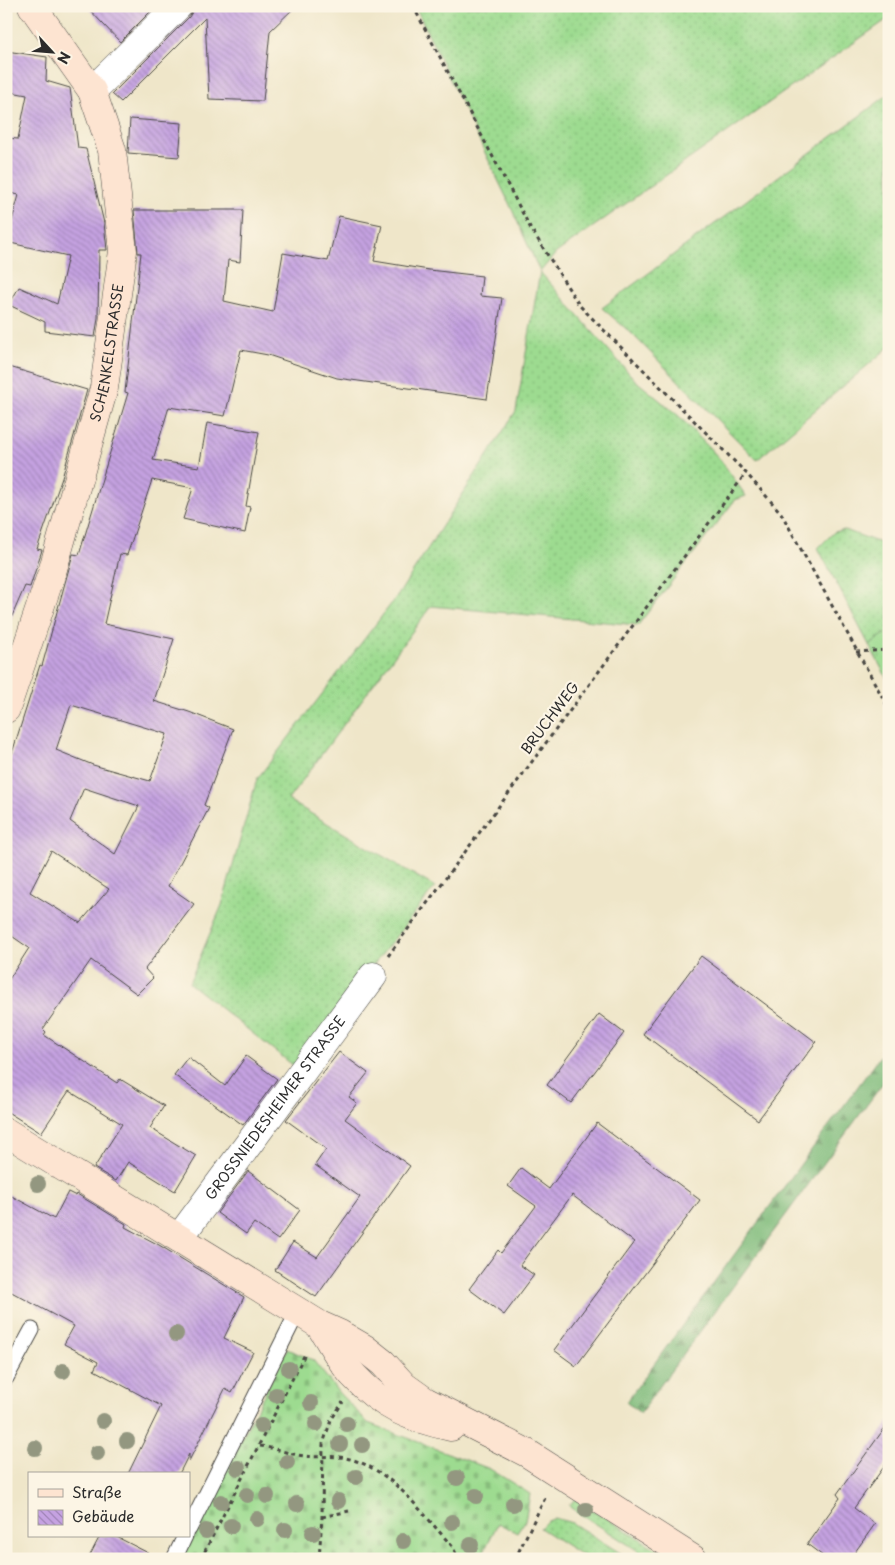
<svg xmlns="http://www.w3.org/2000/svg" width="895" height="1565" font-family="'Playpen Sans',sans-serif">
  <style>
    .grass { fill: url(#grass-dots); stroke: #64835e }
    .forest { fill: url(#forest-firs); stroke: #547352 }
    .cemetery { fill: url(#cemetery-stones); stroke: #64835e }
    .park { fill: url(#park-tufts); stroke: #64835e }
    .building { fill: url(#building-back-hatch); fill-rule: evenodd }
    .lines { fill: none; stroke-linecap: round; stroke-linejoin: round }
    .lane-casing { stroke: #484743; stroke-width: 17 }
    .street-casing { stroke: #484743; stroke-width: 29 }
    .secondary-casing { stroke: #484743; stroke-width: 29 }
    .path { stroke: #484743; stroke-width: 3; stroke-dasharray: 4 4; stroke-linecap: butt }
    .lane { stroke: #fff; stroke-width: 15 }
    .street { stroke: #fff; stroke-width: 28 }
    .secondary { stroke: #fde4d1; stroke-width: 28 }
    .tree { fill: #939780 }
    .labels { text-anchor: middle; stroke-width: 4.5; stroke-linejoin: round; paint-order: stroke }
    .street-label { font-size: 14px; fill: #2b2b2b; stroke: #fcf5e5 }
  </style>
  <defs>
    <pattern id="grass-dots" width="8" height="8" patternUnits="userSpaceOnUse" patternTransform="scale(1.25)"><rect width="8" height="8" fill="#9ddb90"/><path d="M2 2h.1M6 6h.1" fill="none" stroke="#87bc7c" stroke-width="1.8" stroke-linecap="round"/></pattern>
    <pattern id="forest-firs" width="22" height="20" patternUnits="userSpaceOnUse" patternTransform="scale(1.25)"><rect width="22" height="20" fill="#7ebb7a"/><path d="M5 1l3.5 6h-7zM16 11l3.5 6h-7z" fill="#679864"/></pattern>
    <pattern id="cemetery-stones" width="16" height="16" patternUnits="userSpaceOnUse" patternTransform="scale(1.25)"><rect width="16" height="16" fill="#9ddb90"/><path d="M2 7V4a2 2 0 0 1 4 0v3zM10 15v-3a2 2 0 0 1 4 0v3z" fill="#87bc7c"/></pattern>
    <pattern id="park-tufts" width="24" height="20" patternUnits="userSpaceOnUse" patternTransform="scale(1.25)"><rect width="24" height="20" fill="#9ddb90"/><path d="M3 7l-1-3M5 7V3M7 7l1-3M15 17l-1-3M17 17v-4M19 17l1-3" fill="none" stroke="#87bc7c"/></pattern>
    <pattern id="building-back-hatch" width="6" height="6" patternUnits="userSpaceOnUse" patternTransform="scale(1.25)"><rect width="6" height="6" fill="#c5a2e1"/><path d="M-1 5l2 2M0 0l6 6M5-1l2 2" fill="none" stroke="#a084b7"/></pattern>
  </defs>
  <rect width="100%" height="100%" fill="#fcf5e5"/>
  <filter id="ink" filterUnits="userSpaceOnUse"><feTurbulence type="fractalNoise" baseFrequency=".02" numOctaves="2"/><feDisplacementMap in="SourceGraphic" scale="10" xChannelSelector="R" yChannelSelector="G"/><feConvolveMatrix kernelMatrix="1 2 1 2 8 2 1 2 1" color-interpolation-filters="sRGB"/></filter>
  <filter id="wash" filterUnits="userSpaceOnUse"><feTurbulence type="fractalNoise" baseFrequency=".0096" numOctaves="4" result="noise"/><feDisplacementMap in="SourceGraphic" scale="20" xChannelSelector="R" yChannelSelector="G"/><feGaussianBlur stdDeviation="1.12" result="paint"/><feColorMatrix in="noise" values="0 0 0 0 0 0 0 0 0 0 0 0 0 0 0 0 0 1.4 0 .05"/><feComposite in="paint" operator="in"/></filter>
  <g filter="url(#wash)">
    <rect width="100%" height="100%" fill="#efe6c9"/>
    <g class="grass">
      <path d="M415,6h474v12l-333,235 -16,19 95,108 44,36 41,43 26,37 -11,4 -97,125 -207,-19 -143,194 147,87 -141,179 -105,-83 33,-78 35,-126 141,-184 118,-184 24,-139 -30,-67z"/>
      <path d="M889,94v253l-132,113 -127,-128 -28,-24z"/>
      <path d="M845,530l35,13h9v88l-20,14 -51,-97 16,-16z"/>
      <path d="M575,1499l98,60h-22l-80,-51 -2,-3z"/>
      <path d="M555,1518l17,5 58,36h-42l-48,-31 6,-6z"/>
    </g>
    <path class="forest" d="M889,1044v31l-249,338 -14,-11z"/>
    <path class="cemetery" d="M287,1349l26,11 26,33 29,30 122,46 40,25 -5,27 -8,12 -19,-10 -18,36h-299z"/>
    <path class="park" d="M889,631v51l-20,-37z"/>
    <g id="blocks">
      <g class="building">
        <path d="M86,6h70l-36,36z"/>
        <path d="M193,6h103l-26,25 -7,70 -54,-2 -4,-81 -84,84 -9,-8 77,-77 4,-6z"/>
        <path d="M6,51l41,6 -1,24 24,7 8,60 8,1 18,74 3,27h-8l-1,68 -3,19 -50,-6v-9l-36,-17 10,-18 38,17 11,-48 -62,-14 13,-47 -13,-3v-54l12,1 9,-44 -21,-4z"/>
        <path d="M130,119l52,4 -3,34 -51,-4z"/>
        <path d="M134,210h109l-3,52 -12,-2 -4,41 49,11 10,-59 45,8 11,-45 43,9 -8,36 55,9 53,6 -2,20 22,2 -15,101 -150,-21 -69,-23 -27,-5 -16,66 -56,-9 -16,53 46,7 8,-44 52,9 -13,74 4,1 -5,26 -62,-14 10,-31 -41,-8 -25,75 -7,-1 -16,70 70,15 -20,62 35,11 44,17 -29,76 5,3 -41,78 26,18 -49,65 8,9 -16,16 -46,-34 -48,69 3,3 -2,3 73,48 3,-4 44,27 -14,22 46,28 -21,35 -47,-29 -12,19 -22,-13 28,-44 -53,-33 -28,42 -35,-22v-127l23,-36 -23,-16v-160l34,-107 2,1 31,-112 6,1 49,-162 -3,-1 16,-139h-3zM71,705l96,29 -17,47 -57,-16 -37,-15zM84,788l55,18 -24,48 -45,-33zM51,851l58,38 -29,34 -50,-31z"/>
        <path d="M6,366l81,24 -25,88 -25,71 5,1 -12,37 -5,-1 -19,44z"/>
        <path d="M701,956l115,86 -58,78 -115,-86z"/>
        <path d="M599,1014l25,19 -53,70 -24,-18z"/>
        <path d="M339,1052l29,21 -19,24 8,6 -12,16 65,47 -94,131 -41,-27 18,-28 24,15 43,-60 -45,-32 11,-16 -40,-29z"/>
        <path d="M246,1056l31,23 -34,46 -69,-50 14,-18 37,29z"/>
        <path d="M597,1123l103,77 -124,166 -22,-16 80,-108 -62,-47 -52,70 14,10 -30,40 -35,-26 29,-39 3,3 35,-47 -28,-20 13,-18 28,21z"/>
        <path d="M248,1171l52,39 -22,30 -24,-17 -8,11 -29,-21z"/>
        <path d="M68,1192l8,4 1,-2 49,30 -1,3 34,18 85,52 -20,41 29,14 -21,41 -7,-4 -36,72v-7l-10,20h-51l33,-68 -67,-36 4,-8 -34,-18 10,-18 -68,-37v-96l48,26z"/>
        <path d="M889,1422v38l-35,48 21,16 -25,35h-23l-20,-15 33,-46 -3,-4z"/>
        <path d="M100,1536h15l45,23h-72z"/>
      </g>
    </g>
  </g>
  <g filter="url(#ink)">
    <use href="#blocks" fill-opacity="0" stroke="#484743" stroke-width="1"/>
    <g class="lines">
      <g class="lane-casing">
        <g id="lane">
          <path d="M6,1378l26,-48"/>
          <path d="M189,1529l109,-218"/>
          <path d="M174,1559l11,-23"/>
        </g>
      </g>
      <g class="street-casing">
        <g id="street">
          <path d="M92,91l86,-85"/>
          <path id="s1" d="M179,1238l194,-262"/>
        </g>
      </g>
      <g class="secondary-casing">
        <g id="secondary">
          <path id="s2" d="M6,709l47,-140 51,-181 19,-137 -11,-101 -20,-59 -60,-85"/>
          <path d="M6,1132l314,193 20,9 24,14 19,15 21,23 21,15 102,52 166,106"/>
          <path d="M320,1326c11,16 20,35 33,49 29,32 57,43 98,52"/>
        </g>
      </g>
      <g class="path">
        <path d="M413,6l117,221 49,78 167,168 35,40 108,196"/>
        <path d="M856,652l33,-2"/>
        <path d="M388,956l358,-483"/>
        <path d="M260,1446c15,2 29,8 44,10 14,2 29,-1 42,2 46,10 76,56 107,89l5,12"/>
        <path d="M322,1517l27,-6"/>
        <path d="M201,1559l104,-205"/>
        <path d="M319,1559l3,-42 1,-73 8,-24 12,-18"/>
        <path d="M515,1559l31,-63"/>
      </g>
      <use href="#lane" class="lane"/>
      <use href="#street" class="street"/>
      <use href="#secondary" class="secondary"/>
    </g>
    <g class="tree">
      <circle cx="38" cy="1184" r="8"/>
      <circle cx="176" cy="1334" r="8"/>
      <circle cx="289" cy="1369" r="8"/>
      <circle cx="63" cy="1371" r="8"/>
      <circle cx="276" cy="1395" r="8"/>
      <circle cx="311" cy="1403" r="8"/>
      <circle cx="103" cy="1421" r="8"/>
      <circle cx="316" cy="1424" r="8"/>
      <circle cx="347" cy="1424" r="8"/>
      <circle cx="261" cy="1426" r="8"/>
      <circle cx="127" cy="1441" r="8"/>
      <circle cx="340" cy="1444" r="8"/>
      <circle cx="362" cy="1445" r="8"/>
      <circle cx="35" cy="1448" r="8"/>
      <circle cx="97" cy="1453" r="8"/>
      <circle cx="287" cy="1462" r="8"/>
      <circle cx="238" cy="1468" r="8"/>
      <circle cx="356" cy="1477" r="8"/>
      <circle cx="457" cy="1478" r="8"/>
      <circle cx="247" cy="1495" r="8"/>
      <circle cx="267" cy="1496" r="8"/>
      <circle cx="476" cy="1496" r="8"/>
      <circle cx="338" cy="1501" r="8"/>
      <circle cx="221" cy="1502" r="8"/>
      <circle cx="297" cy="1504" r="8"/>
      <circle cx="513" cy="1504" r="8"/>
      <circle cx="586" cy="1510" r="8"/>
      <circle cx="257" cy="1519" r="8"/>
      <circle cx="452" cy="1522" r="8"/>
      <circle cx="231" cy="1526" r="8"/>
      <circle cx="285" cy="1530" r="8"/>
      <circle cx="206" cy="1531" r="8"/>
      <circle cx="313" cy="1533" r="8"/>
      <circle cx="403" cy="1541" r="8"/>
      <circle cx="471" cy="1545" r="8"/>
    </g>
  </g>
  <g class="labels">
    <g class="street-label">
      <text dy="5" stroke="none"><textPath href="#s2" startOffset="371">SCHENKELSTRASSE</textPath></text>
      <text transform="translate(550 718) rotate(-53)" y="5">BRUCHWEG</text>
      <text dy="5" stroke="none"><textPath href="#s1" startOffset="162">GROSSNIEDESHEIMER STRASSE</textPath></text>
    </g>
  </g>
  <rect width="895" height="1565" fill="none" stroke="#fcf5e5" stroke-width="25"/>
  <rect x="28" y="1472" width="162" height="65" fill="#fcf5e5" stroke="#a8a49b"/>
  <rect x="38" y="1489" width="25" height="8" fill="#fde4d1" stroke="#a8a49b"/>
  <text x="72" y="1498" font-size="15" fill="#2b2b2b">Straße</text>
  <rect x="38" y="1510" width="25" height="15" fill="url(#building-back-hatch)" stroke="#a8a49b"/>
  <text x="72" y="1522" font-size="15" fill="#2b2b2b">Gebäude</text>
  <g transform="translate(52 52) rotate(116)" stroke="#fcf5e5" stroke-width="4" paint-order="stroke">
  <path d="M0-4L9 19L0 12L-9 19Z" fill="#2b2b2b"/>
  <text y="-8" font-size="14" font-weight="bold" text-anchor="middle" fill="#2b2b2b">N</text>
  </g>
</svg>
